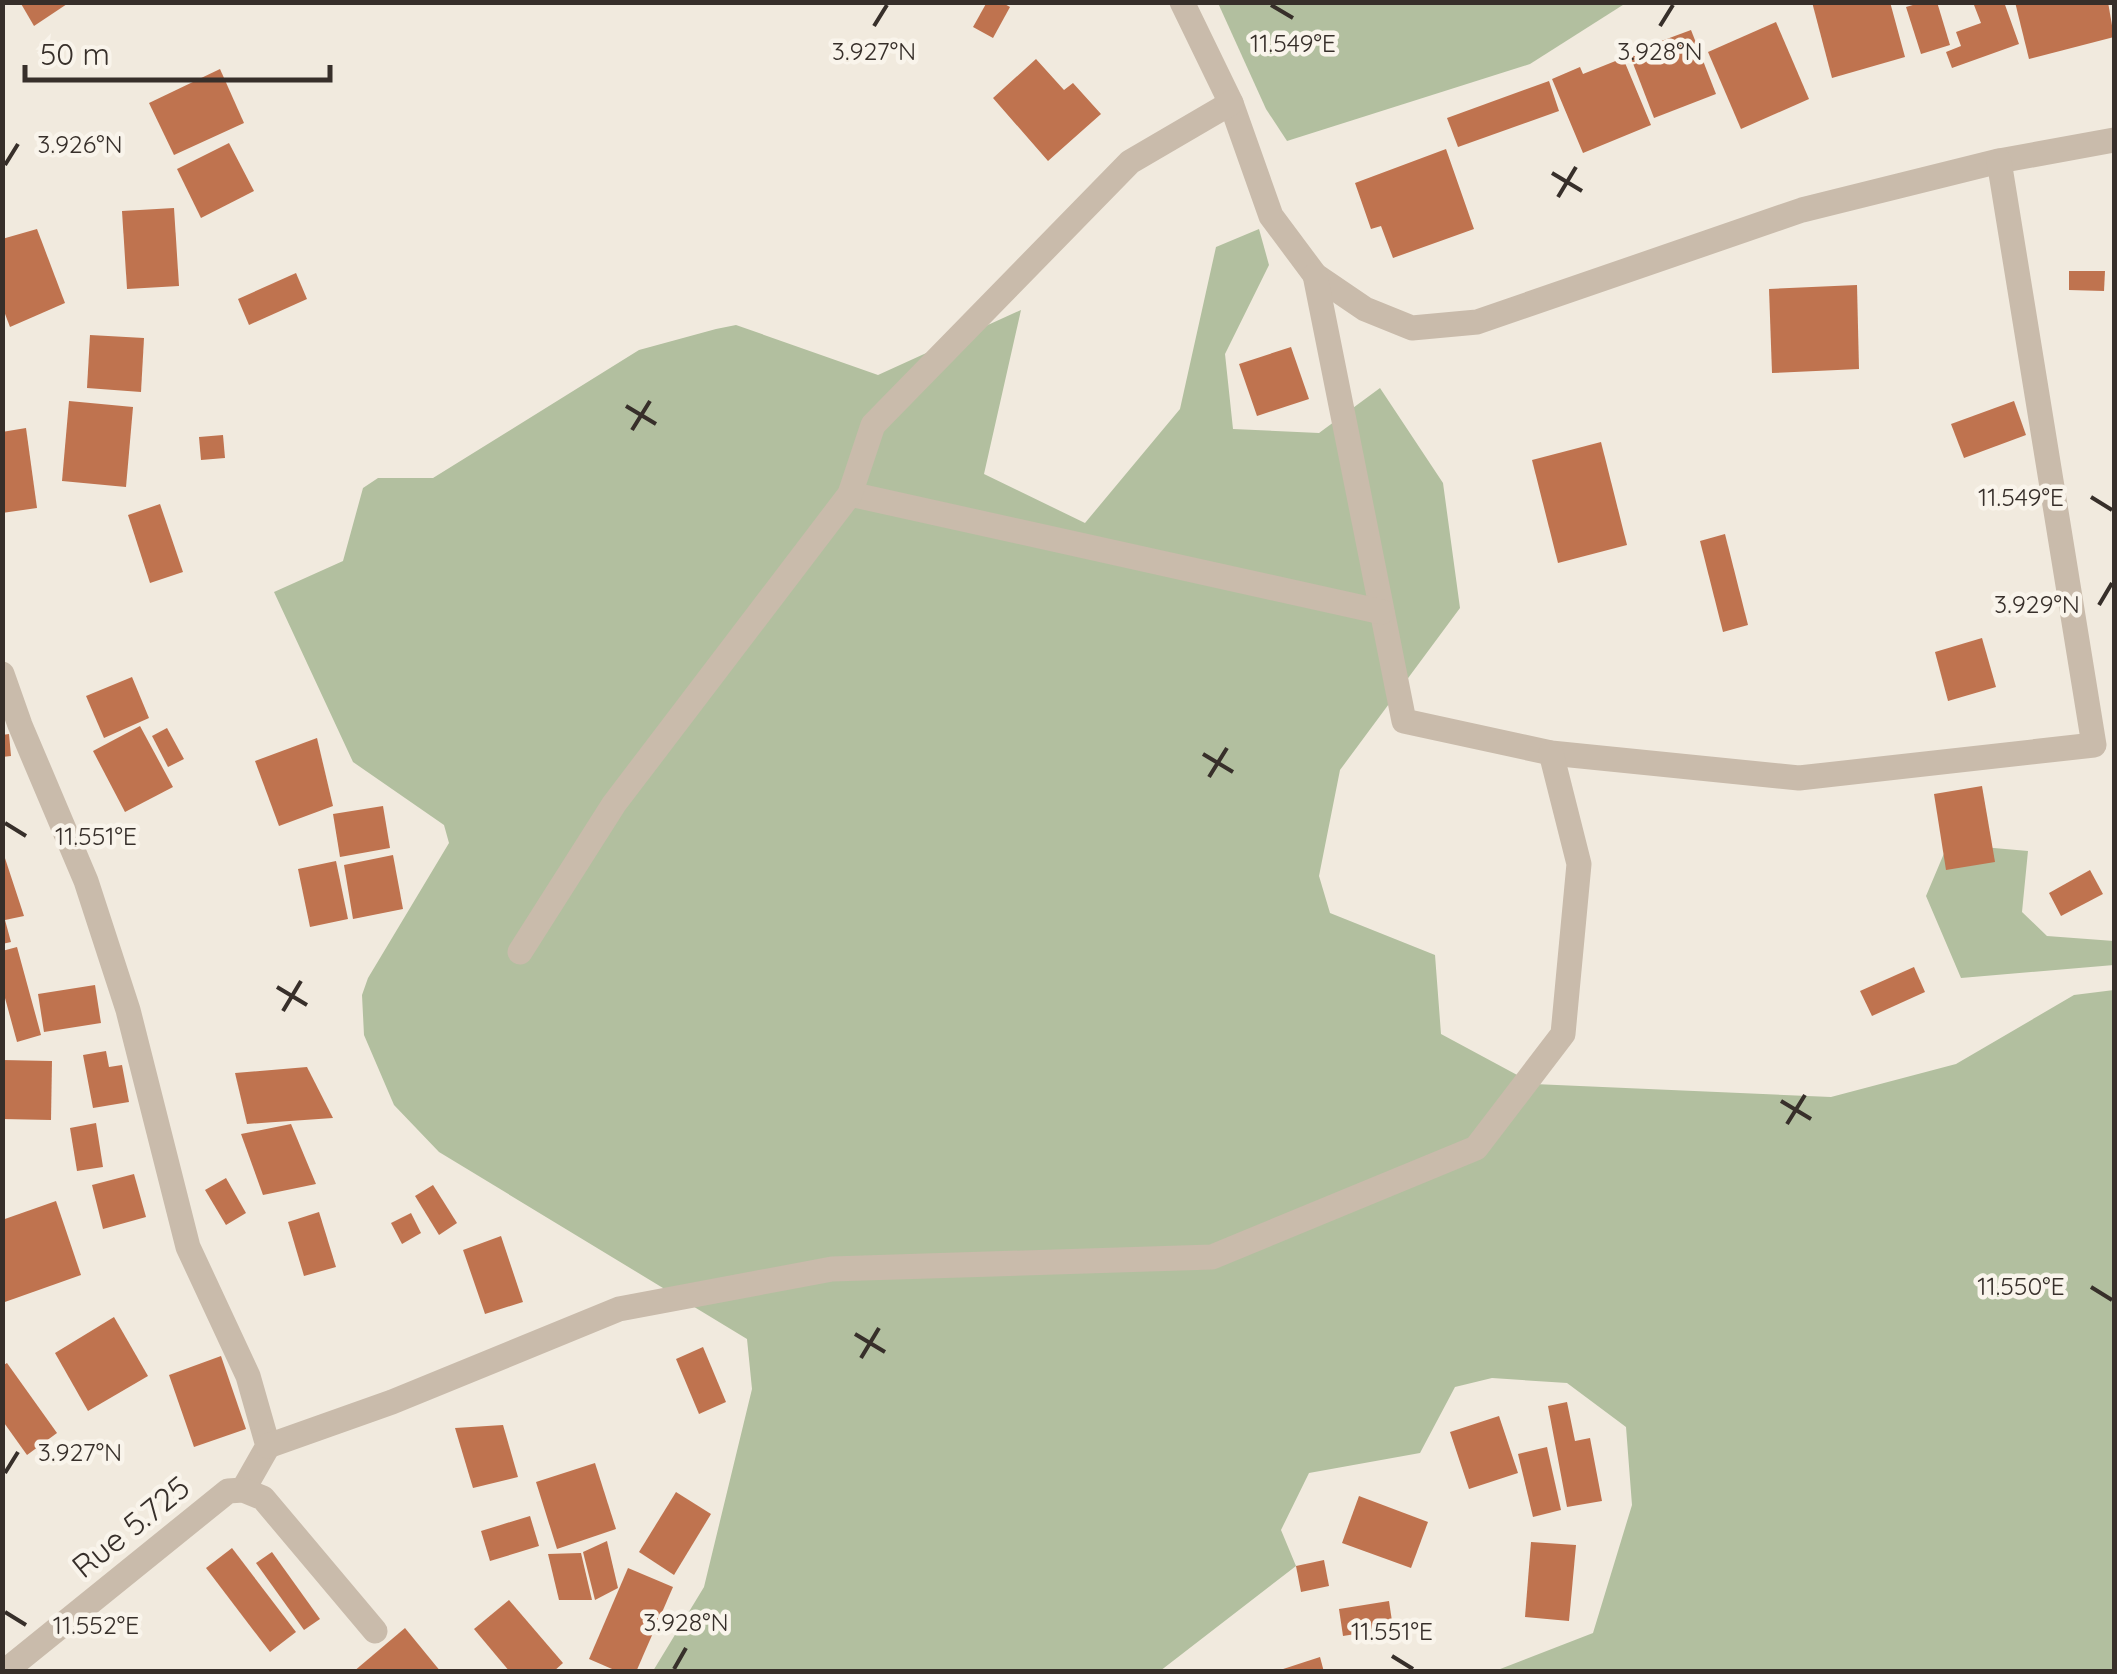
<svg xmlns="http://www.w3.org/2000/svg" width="2117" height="1674" font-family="Quicksand,sans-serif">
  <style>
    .green { fill: #b2bf9f }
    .building { fill: #bf734f }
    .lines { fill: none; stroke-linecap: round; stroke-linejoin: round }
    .minor { stroke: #c9bbab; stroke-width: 25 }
    .ticks { fill: none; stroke: #372f2a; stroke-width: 4 }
    .labels { text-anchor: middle; stroke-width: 9; stroke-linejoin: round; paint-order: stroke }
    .street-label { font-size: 32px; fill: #372f2a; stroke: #f9f4eb }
    .ticks-label { font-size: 25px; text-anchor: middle; fill: #372f2a; stroke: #f9f4eb; stroke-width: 9; stroke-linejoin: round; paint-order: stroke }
  </style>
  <rect width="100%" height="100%" fill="#f1eade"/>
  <g class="green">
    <path d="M1218,3h408l-96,61 -243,77 -21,-32z"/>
    <path d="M1259,229l10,36 -44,89 8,75 86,4 61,-45 63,95 17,125 -120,162 -21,106 11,37 105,42 6,79 93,50 297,13 125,-33 118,-69 40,-5v681h-619l98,-38 39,-128 -6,-78 -59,-44 -75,-5 -37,9 -35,66 -111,20 -28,57 15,36 -136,105h-507l51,-84 48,-198 -5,-50 -308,-187 -45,-47 -30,-70 -2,-40 6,-17 81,-135 -5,-18 -91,-63 -79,-170 69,-31 20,-73 15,-10h55l206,-128 77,-21 20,-4 142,50 143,-65 -37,164 101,49 95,-114 36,-162z"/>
    <path d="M1948,844l80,7 -6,61 25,24 67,5v24l-153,13 -35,-82z"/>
  </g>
  <g class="building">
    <path d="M20,2h50l-36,24z"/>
    <path d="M987,2h14l9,5 -17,31 -20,-11z"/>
    <path d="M1812,2h78l15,55 -73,21z"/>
    <path d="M1923,2h14l13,43 -29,9 -15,-47z"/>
    <path d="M1980,2h24l15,42 -67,24 -6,-16 15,-6 -5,-14 25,-9 -7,-18z"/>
    <path d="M2015,2h93l6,35 -85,22z"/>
    <path d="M1776,22l33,77 -68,30 -33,-77z"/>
    <path d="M1691,30l25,64 -62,24 -25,-65z"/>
    <path d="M1623,58l28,67 -68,28 -31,-74 28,-12 3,7z"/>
    <path d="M1036,59l28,31 9,-7 28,31 -53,47 -55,-63z"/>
    <path d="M220,69l24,54 -70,32 -25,-52z"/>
    <path d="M1549,81l10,30 -101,36 -11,-29z"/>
    <path d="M229,143l25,48 -53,27 -24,-49z"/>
    <path d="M1446,149l28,80 -81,29 -12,-32 -10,3 -16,-46z"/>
    <path d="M174,208l5,78 -52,3 -5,-78z"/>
    <path d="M37,229l28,74 -55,24 -8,-21v-67z"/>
    <path d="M2069,271h36l-1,20 -35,-1z"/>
    <path d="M296,273l11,26 -58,26 -11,-26z"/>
    <path d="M1857,285l2,84 -87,4 -3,-84z"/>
    <path d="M90,335l54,3 -3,54 -54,-4z"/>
    <path d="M1291,347l18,52 -52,17 -18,-52z"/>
    <path d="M69,401l64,6 -7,80 -64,-6z"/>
    <path d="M2014,401l12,34 -62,23 -13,-34z"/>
    <path d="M26,428l11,80 -35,5v-81z"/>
    <path d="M223,435l2,23 -24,2 -2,-23z"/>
    <path d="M1601,442l26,103 -69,18 -26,-103z"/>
    <path d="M160,504l23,68 -33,11 -22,-68z"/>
    <path d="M1725,534l23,91 -25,7 -23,-91z"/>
    <path d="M1982,638l14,49 -48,14 -13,-49z"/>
    <path d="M132,677l17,41 -45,20 -18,-42z"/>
    <path d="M140,726l33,61 -48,25 -32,-61z"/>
    <path d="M167,728l17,31 -16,8 -16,-31z"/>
    <path d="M9,734l2,22 -9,1v-22z"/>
    <path d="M317,738l16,68 -54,20 -24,-65z"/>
    <path d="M1982,786l13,76 -49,8 -12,-76z"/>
    <path d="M383,806l7,42 -50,9 -7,-43z"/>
    <path d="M2,849l22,67 -19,4 6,22 -9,2z"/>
    <path d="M393,855l10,54 -50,10 -9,-54z"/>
    <path d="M336,861l12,58 -38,8 -12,-58z"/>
    <path d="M2090,870l13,24 -42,22 -12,-23z"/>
    <path d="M17,947l24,88 -24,7 -15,-55v-36z"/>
    <path d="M1914,967l11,25 -53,24 -12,-25z"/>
    <path d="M95,985l6,38 -57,9 -6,-38z"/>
    <path d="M106,1051l3,16 13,-2 7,37 -36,6 -10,-53z"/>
    <path d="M2,1060l50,1 -1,59 -49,-1z"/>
    <path d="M307,1067l26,51 -86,6 -12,-51z"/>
    <path d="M96,1123l7,44 -26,4 -7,-43z"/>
    <path d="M291,1124l25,60 -53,11 -22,-61z"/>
    <path d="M134,1174l12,43 -43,12 -11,-44z"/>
    <path d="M226,1178l20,35 -20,12 -21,-35z"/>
    <path d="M433,1185l24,38 -18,12 -24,-39z"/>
    <path d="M56,1201l25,74 -79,28v-83z"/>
    <path d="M319,1212l17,55 -32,9 -16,-54z"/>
    <path d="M411,1213l10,20 -19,11 -11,-21z"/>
    <path d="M501,1236l22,66 -38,12 -22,-64z"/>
    <path d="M114,1317l34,59 -60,35 -33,-58z"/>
    <path d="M703,1347l23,55 -27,12 -23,-55z"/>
    <path d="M221,1356l25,73 -52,18 -25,-72z"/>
    <path d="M7,1363l50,70 -30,22 -25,-35v-54z"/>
    <path d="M1567,1402l8,39 15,-3 12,63 -35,6 -19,-101z"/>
    <path d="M1499,1416l19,57 -49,16 -19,-57z"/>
    <path d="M503,1425l15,52 -45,11 -18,-60z"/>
    <path d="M1547,1447l14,63 -28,7 -15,-63z"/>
    <path d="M595,1463l21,66 -59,20 -21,-67z"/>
    <path d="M676,1492l35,22 -37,61 -35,-23z"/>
    <path d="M1359,1496l69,26 -17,46 -69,-25z"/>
    <path d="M530,1516l9,30 -49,15 -9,-30z"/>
    <path d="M607,1541l11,47 -23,12 -12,-48z"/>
    <path d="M1531,1542l45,3 -7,76 -44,-4z"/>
    <path d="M232,1548l64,84 -26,20 -64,-84z"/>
    <path d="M272,1552l48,67 -16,11 -48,-67z"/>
    <path d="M581,1553l11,47h-33l-11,-46z"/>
    <path d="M1324,1560l5,26 -28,6 -5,-26z"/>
    <path d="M628,1568l45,19 -37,85h-17l-30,-13z"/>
    <path d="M509,1600l54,63 -10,9h-43l-36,-43z"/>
    <path d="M1389,1601l4,27 -50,8 -4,-27z"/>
    <path d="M405,1628l36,44h-88z"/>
    <path d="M1320,1657l4,15h-46l-1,-1z"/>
  </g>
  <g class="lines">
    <g class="minor">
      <path d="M1182,2l49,101 40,113 44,59 50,34 47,19 65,-6 325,-112 197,-49 115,-21"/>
      <path d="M1315,275l89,446 147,32 248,25 295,-33 -95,-584"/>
      <path d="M850,494l532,118"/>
      <path d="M2,674l18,51 66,156 42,129 60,237 60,129 20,70 -25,44"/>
      <path d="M520,952l94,-148 236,-310 23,-69 257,-263 101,-59"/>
      <path d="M268,1446l124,-44 227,-93 213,-40 380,-12 264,-109 87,-114 16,-170 -28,-111"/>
      <path d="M4,1672l224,-181 15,-1 20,8 112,133"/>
    </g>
  </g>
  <path class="ticks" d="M1271,5l22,13M874,26l13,-21M1660,26l13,-21M5,165l13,-21M1552,173l30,18M1558,197l18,-30M626,406l30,18M632,430l18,-29M2091,497l21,13M2099,605l13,-22M1203,754l30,18M1209,777l18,-29M5,823l21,13M277,987l30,18M283,1011l18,-30M1781,1101l30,18M1787,1124l18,-29M2091,1287l21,13M855,1334l30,18M861,1358l18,-30M5,1473l13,-21M5,1612l21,13M1392,1656l21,13M674,1669l12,-21"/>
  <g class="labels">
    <g class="street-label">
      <text transform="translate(131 1527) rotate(-39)" y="11">Rue 5.725</text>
    </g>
  </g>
  <g class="ticks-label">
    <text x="1293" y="52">11.549°E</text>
    <text x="874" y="60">3.927°N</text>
    <text x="1660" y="60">3.928°N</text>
    <text x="80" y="153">3.926°N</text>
    <text x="2021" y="506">11.549°E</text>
    <text x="2037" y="613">3.929°N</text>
    <text x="96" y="845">11.551°E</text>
    <text x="2021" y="1295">11.550°E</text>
    <text x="80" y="1461">3.927°N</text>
    <text x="686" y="1631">3.928°N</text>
    <text x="96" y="1634">11.552°E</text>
    <text x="1392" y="1640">11.551°E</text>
  </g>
  <rect width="2117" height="1674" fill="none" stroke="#372f2a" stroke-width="10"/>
  <path d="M25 65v15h305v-15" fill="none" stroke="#372f2a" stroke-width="5"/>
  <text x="40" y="65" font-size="30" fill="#372f2a" stroke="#f9f4eb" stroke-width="8" paint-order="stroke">50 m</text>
</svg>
